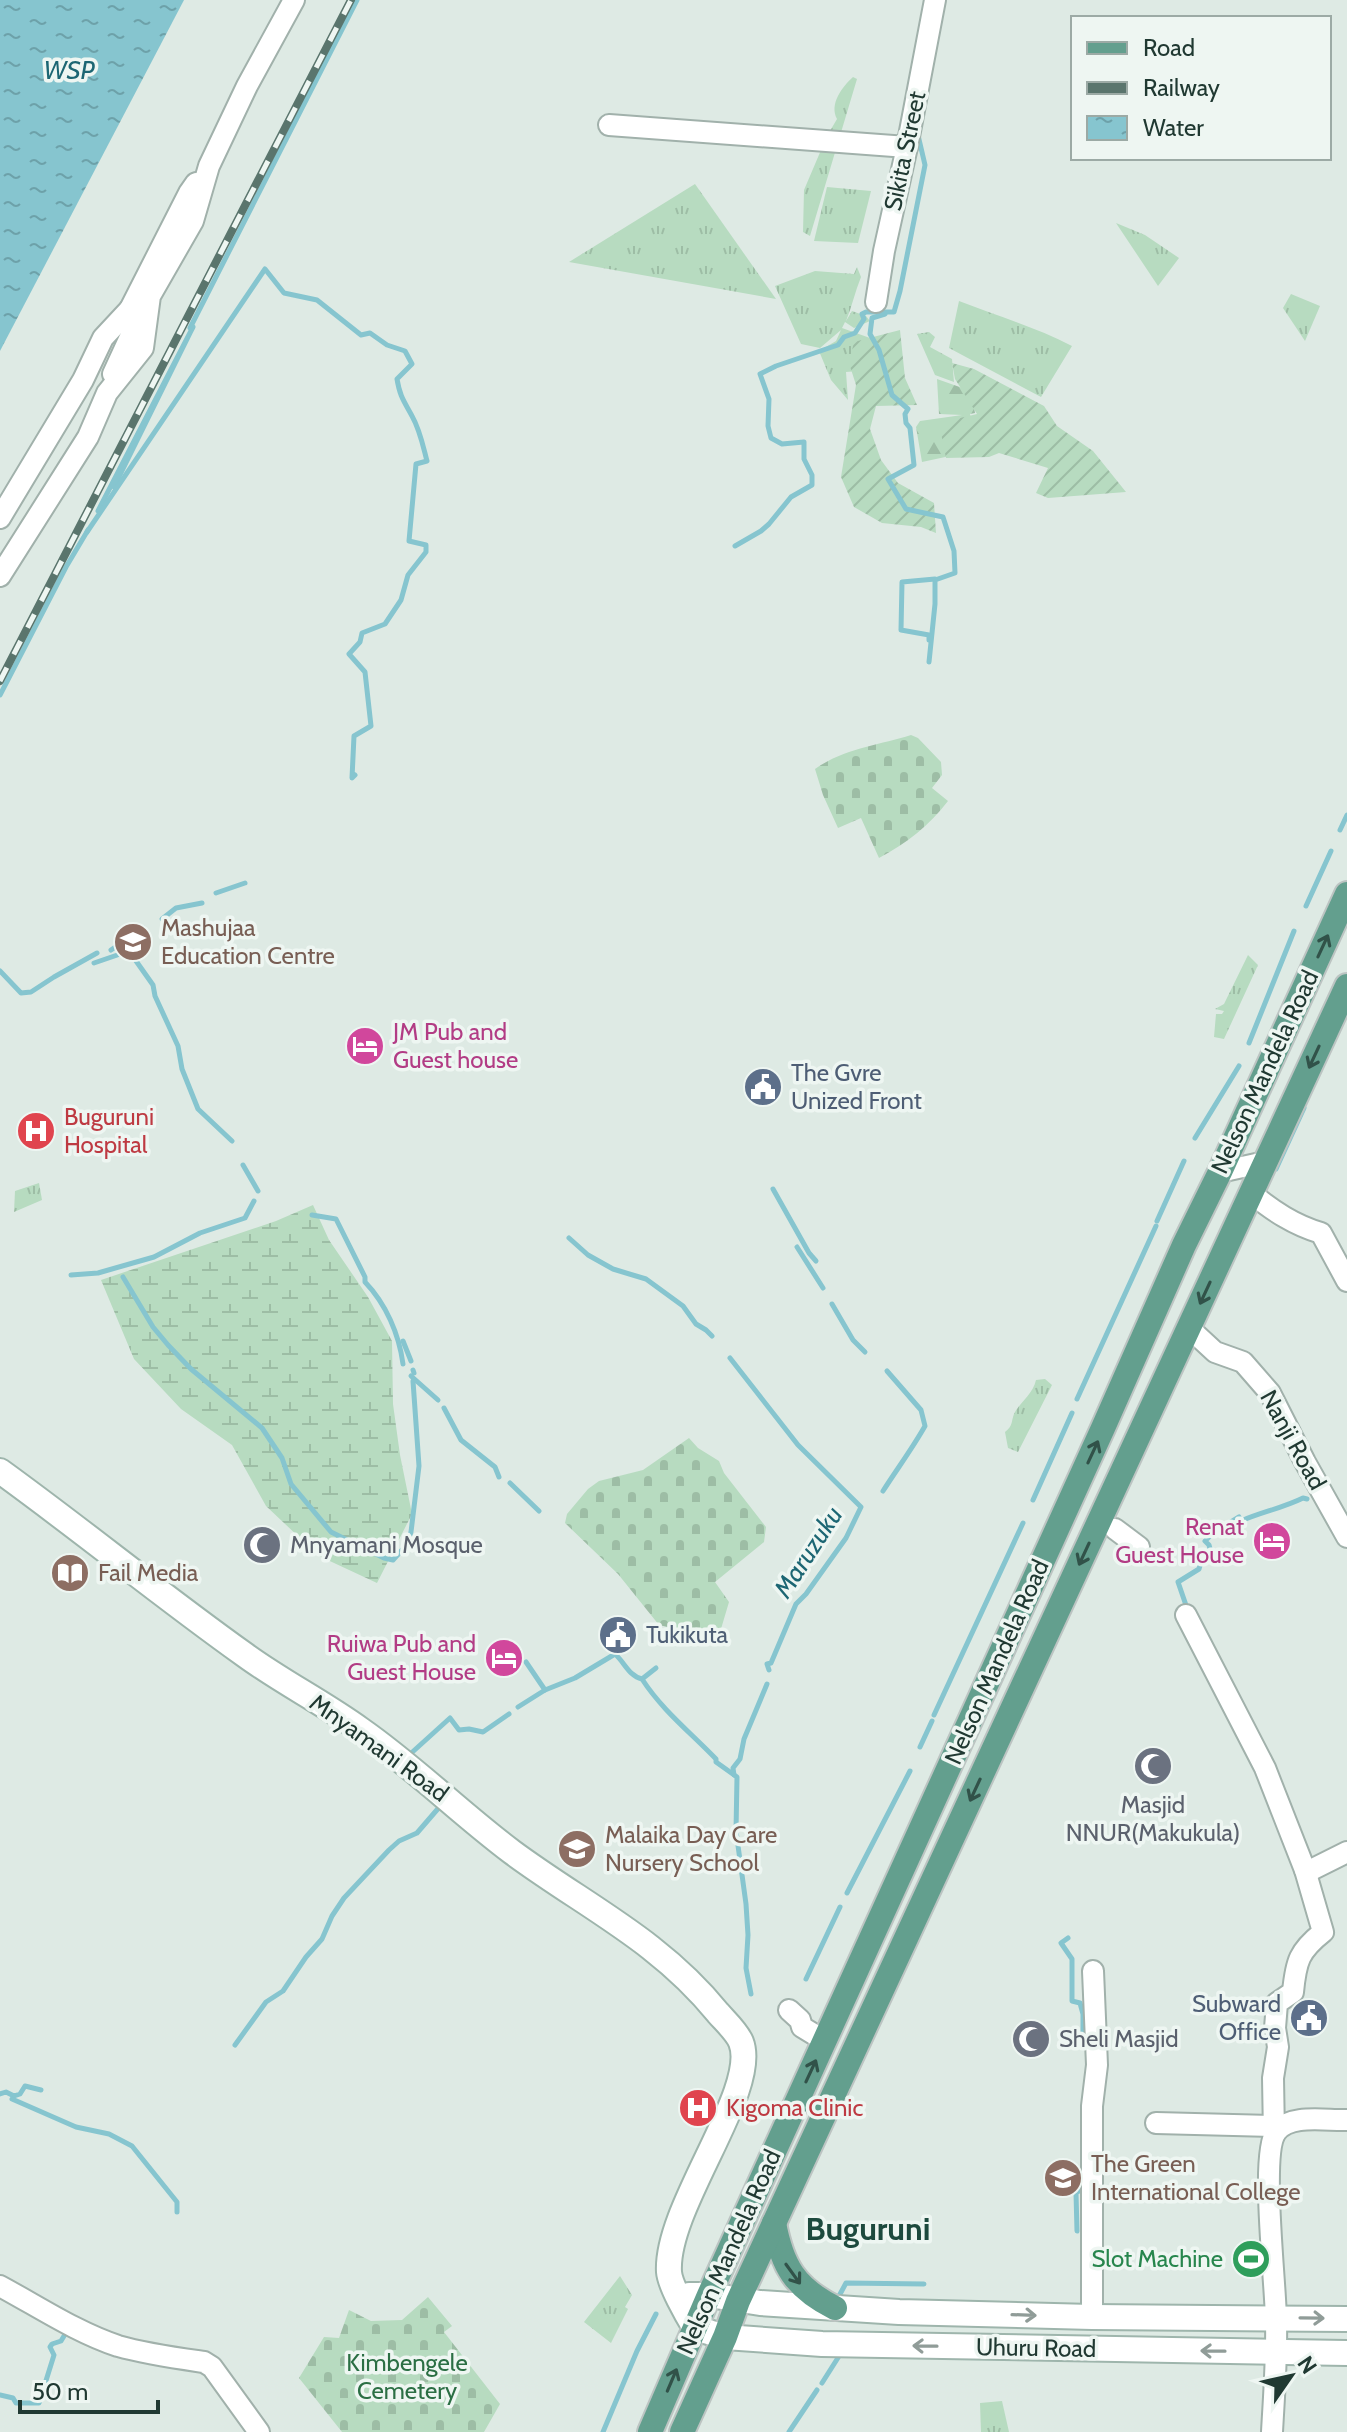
<svg xmlns="http://www.w3.org/2000/svg" width="1347" height="2432" font-family="Cabin,sans-serif">
  <style>
    .grass { fill: url(#grass-tufts) }
    .forest { fill: url(#forest-firs) }
    .wetland { fill: url(#wetland-marsh) }
    .cemetery { fill: url(#cemetery-stones) }
    .garden { fill: url(#garden-furrows) }
    .water { fill: url(#water-ripples) }
    .lines { fill: none; stroke-linecap: round; stroke-linejoin: round }
    .stream { stroke: #86c5cf; stroke-width: 5 }
    .street-casing { stroke: #a1b1ab; stroke-width: 24 }
    .secondary-casing { stroke: #9eb5ac; stroke-width: 28 }
    .primary-casing { stroke: #bcc4c2; stroke-width: 28 }
    .street { stroke: #fff; stroke-width: 20 }
    .secondary { stroke: #fff; stroke-width: 24 }
    .primary { stroke: #639f8e; stroke-width: 24 }
    .rail-casing { stroke: #5a756d; stroke-width: 8 }
    .rail { stroke: #eef6f2; stroke-width: 5; stroke-dasharray: 15; stroke-linecap: butt }
    .oneway { stroke: #315249 }
    .oneway2 { stroke: #909c98 }
    .labels { text-anchor: middle; stroke-width: 7; stroke-linejoin: round; paint-order: stroke }
    .street-label { font-size: 24px; fill: #203932; stroke: #eef6f2 }
    .education-label { font-size: 24px; fill: #785e54; stroke: #eef6f2; text-anchor: start }
    .hotel-label { font-size: 24px; fill: #b23c85; stroke: #eef6f2; text-anchor: end }
    .service-label { font-size: 24px; fill: #4e5e75; stroke: #eef6f2; text-anchor: start }
    .health-label { font-size: 24px; fill: #be3a42; stroke: #eef6f2; text-anchor: start }
    .worship-label { font-size: 24px; fill: #5b616d; stroke: #eef6f2; text-anchor: start }
    .leisure-label { font-size: 24px; fill: #27864d; stroke: #eef6f2; text-anchor: end }
    .park-label { font-size: 24px; fill: #2b6f44; stroke: #eef6f2 }
    .water-label { font-size: 26px; font-style: italic; fill: #1c6673; stroke: #eef6f2 }
    .district-label { font-size: 32px; font-weight: bold; fill: #1d4a3e; stroke: #eef6f2 }
  </style>
  <defs>
    <pattern id="grass-tufts" width="24" height="20" patternUnits="userSpaceOnUse" patternTransform="scale(2)"><rect width="24" height="20" fill="#b7dbc0"/><path d="M3 7l-1-3M5 7V3M7 7l1-3M15 17l-1-3M17 17v-4M19 17l1-3" fill="none" stroke="#9dbda5"/></pattern>
    <pattern id="forest-firs" width="22" height="20" patternUnits="userSpaceOnUse" patternTransform="scale(2)"><rect width="22" height="20" fill="#b7dbc0"/><path d="M5 1l3.5 6h-7zM16 11l3.5 6h-7z" fill="#9dbda5"/></pattern>
    <pattern id="wetland-marsh" width="20" height="14" patternUnits="userSpaceOnUse" patternTransform="scale(2)"><rect width="20" height="14" fill="#b7dbc0"/><path d="M1 5h8M5 5V1M11 12h8M15 12V8" fill="none" stroke="#9dbda5"/></pattern>
    <pattern id="cemetery-stones" width="16" height="16" patternUnits="userSpaceOnUse" patternTransform="scale(2)"><rect width="16" height="16" fill="#b7dbc0"/><path d="M2 7V4a2 2 0 0 1 4 0v3zM10 15v-3a2 2 0 0 1 4 0v3z" fill="#9dbda5"/></pattern>
    <pattern id="garden-furrows" width="10" height="10" patternUnits="userSpaceOnUse" patternTransform="scale(2)"><rect width="10" height="10" fill="#b7dbc0"/><path d="M-1 1l2-2M0 10L10 0M9 11l2-2" fill="none" stroke="#9dbda5"/></pattern>
    <pattern id="water-ripples" width="26" height="14" patternUnits="userSpaceOnUse" patternTransform="scale(2)"><rect width="26" height="14" fill="#86c5cf"/><path d="M2 4q2-2 4 0t4 0M15 11q2-2 4 0t4 0" fill="none" stroke="#6da1a9"/></pattern>
  </defs>
  <rect width="100%" height="100%" fill="#deeae4"/>
  <g class="grass">
    <path d="M853,77l4,2 -47,157 -7,-4 1,-42 23,-54 10,-17c-8,-15 5,-32 16,-42z"/>
    <path d="M695,184l81,115 -207,-37z"/>
    <path d="M827,187l44,4 -13,52 -44,-2z"/>
    <path d="M1116,223l29,12 34,23 -21,28z"/>
    <path d="M857,267l4,10c-6,15 -9,29 -15,44l6,-10 14,5 4,5 -16,7 -9,-6 -3,6 28,10 12,31 -36,3 2,28 -17,-20 -12,-29 17,-10 5,-11 -21,18 -19,-4 -26,-58 40,-15 39,3z"/>
    <path d="M1291,294l29,12 -15,35 -22,-33z"/>
    <path d="M959,301c38,15 77,26 113,45l-31,51 -92,-49z"/>
    <path d="M929,332l6,5 -5,10 22,12 2,23 -19,-7 -18,-41z"/>
    <path d="M1248,955l10,10 -34,74 -10,-2 2,-23h6l2,-3 -9,-2 9,-5z"/>
    <path d="M39,1183l3,17 -28,12 1,-21z"/>
    <path d="M1045,1379l7,6 -34,67 -10,-4 -3,-16c8,-6 6,-10 9,-18 6,-12 19,-20 22,-34z"/>
    <path d="M620,2276l12,19 -7,12 3,2 -17,34 -27,-21z"/>
    <path d="M1002,2401l7,31h-28l-1,-29z"/>
  </g>
  <path class="forest" d="M937,379l34,12 4,22 -5,1 8,36 -56,12 -6,-35 4,-6 42,-6 -23,-1z"/>
  <path class="wetland" d="M313,1205l16,35 39,57 24,44 1,63 7,51 12,59 -35,69 -58,-27 -53,-50 -34,-61 -51,-36 -47,-50 -33,-79 175,-59z"/>
  <g class="cemetery">
    <path d="M911,735l7,3 23,24 1,13 -10,13 16,13c-19,25 -41,42 -69,57l-18,-40 -23,10 -15,-33 -8,-26c28,-20 64,-24 96,-34z"/>
    <path d="M689,1438l9,10 21,13 5,12 42,54 -2,15 -49,40 14,20 -11,37 -59,-14 -41,-51 -53,-51 2,-9 21,-25 11,-8 44,-11z"/>
    <path d="M428,2297l24,29 -8,6 56,72 -16,28h-142l-43,-54 25,-41 15,1 10,-28 22,11 31,-1z"/>
  </g>
  <g class="garden">
    <path d="M900,330l5,48 12,27 -41,1 -6,23 11,31 17,23 36,20 2,30 -15,-6 -39,-4 -28,-16 -13,-30 15,-92 -7,-22 5,-21z"/>
    <path d="M952,363l22,6 70,37 13,20 36,25 33,41 -78,6 -12,-5 12,-25 -49,-15 -10,4 -43,1 -7,-35 38,-9 -22,-35z"/>
  </g>
  <path class="water" d="M0,0h184l-184,351z"/>
  <g class="lines">
    <g class="stream">
      <path d="M885,314l-13,4 -2,16 9,16 13,45 16,14 -3,5 1,9 4,5 4,37 -26,14 18,30 37,8 11,34 1,22 -20,7v24l-6,58"/>
      <path d="M190,328l167,-328"/>
      <path d="M98,511l95,-184 -79,160"/>
      <path d="M87,532l178,-263 19,24 33,7 44,35 9,-2 17,12 18,6 7,13 -15,15c3,18 7,22 15,37 8,14 11,30 15,45l-11,3 -7,77 17,4v7l-18,23 -7,25 -16,24 -23,9 -2,9 -11,12 16,18 6,54 -17,10 -2,42 3,-3"/>
      <path d="M735,546l26,-15 8,-7 22,-27 21,-12v-10l-8,-16v-17l-22,2 -11,-6 -3,-12 1,-27 -9,-25 16,-8 62,-21 6,-8 11,-4 9,-14 -2,-5 4,-2h28l6,-21 25,-126 -7,-30"/>
      <path d="M929,640v-5l-28,-5 1,-48 33,-3"/>
      <path d="M0,695l66,-128 22,-37"/>
      <path d="M1340,830l7,-15"/>
      <path d="M216,893l29,-10"/>
      <path d="M1306,906l25,-55"/>
      <path d="M162,919l14,-11 26,-5"/>
      <path d="M111,950l32,-22"/>
      <path d="M94,963l35,-12 24,34 2,11 23,50 4,23 16,40 34,32"/>
      <path d="M0,971l21,22 10,-1 23,-15 43,-24"/>
      <path d="M1249,1043l45,-112"/>
      <path d="M1195,1138l44,-72"/>
      <path d="M243,1165l15,26"/>
      <path d="M1276,1169l28,-61"/>
      <path d="M773,1189l36,64 7,8"/>
      <path d="M312,1215l24,4 29,58v5c21,22 34,52 38,82"/>
      <path d="M1157,1221l27,-60"/>
      <path d="M569,1238l19,17 25,14 33,10 37,27 13,18 10,6 6,6"/>
      <path d="M797,1247l26,41"/>
      <path d="M71,1275l27,-2 56,-16 46,-24 45,-15 9,-17"/>
      <path d="M123,1277l30,50 15,18 23,24 71,59 20,30 9,26 40,48 53,26 9,2 9,-10"/>
      <path d="M832,1304l21,36 12,12"/>
      <path d="M403,1341l8,20"/>
      <path d="M730,1358l68,87 63,62 -15,31 -40,56 -10,10 -25,59 -4,1 2,6"/>
      <path d="M413,1370l1,3"/>
      <path d="M411,1376l27,24"/>
      <path d="M1077,1399l79,-173"/>
      <path d="M444,1408l17,32 34,27 4,10"/>
      <path d="M510,1483l29,28"/>
      <path d="M883,1491c14,-22 29,-42 42,-65l-4,-16 -34,-39"/>
      <path d="M1033,1500l39,-87"/>
      <path d="M405,1548l6,-16 8,-66 -6,-85"/>
      <path d="M1188,1611l-10,-29 21,-13 2,-7 11,-6 -3,-11 -4,-4 8,-8 26,-16 2,4c20,-9 42,-13 62,-23l4,1"/>
      <path d="M526,1662l19,28"/>
      <path d="M642,1679l14,-11"/>
      <path d="M518,1707l27,-17 30,-12 40,-24c10,9 14,22 27,25 20,31 49,54 74,80v3l21,15 -1,54 10,73 2,31 -2,33 5,26"/>
      <path d="M934,1715l89,-192"/>
      <path d="M920,1747l12,-26"/>
      <path d="M408,1756l42,-38 9,12 10,-1 14,3 26,-18"/>
      <path d="M734,1775l-1,-7 7,-9 4,-20 23,-55"/>
      <path d="M847,1893l63,-122"/>
      <path d="M1068,1938l-7,5 11,16v42l8,2 3,11v31l7,5"/>
      <path d="M806,1979l34,-72"/>
      <path d="M235,2045l31,-43 17,-11 23,-34 16,-18 10,-23 12,-18 45,-48 10,-9 18,-8 25,-29"/>
      <path d="M0,2094l6,-2 8,4 6,-2 5,-8 16,4"/>
      <path d="M12,2099l64,28 33,7 23,12 45,56v10"/>
      <path d="M1077,2231l-1,-38 11,-7"/>
      <path d="M839,2296l7,-13 78,1"/>
      <path d="M822,2383l19,-30"/>
      <path d="M0,2395l13,3 3,5h23l15,-48 -4,-8 2,-3 9,-3 6,-10"/>
      <path d="M603,2432l34,-81 19,-37"/>
      <path d="M789,2432l28,-42"/>
    </g>
    <g class="street-casing">
      <g id="street">
        <path d="M609,125l298,22"/>
        <path d="M876,302l8,-51 23,-104 28,-147"/>
        <path d="M113,374l18,-39 -1,-26 59,-116 7,-10"/>
        <path d="M0,518l83,-138 20,-42 27,-29"/>
        <path d="M0,576l88,-139 19,-44 36,-45 7,-52 43,-75 16,-55 38,-80 47,-86"/>
        <path d="M1220,1172l45,-10"/>
        <path d="M1251,1193c22,18 43,32 70,40l26,48"/>
        <path d="M1189,1328l26,24 28,10 27,31 35,69 42,75"/>
        <path d="M1115,1529l24,18"/>
        <path d="M1186,1615l79,153 40,102 18,62c-24,19 -27,29 -30,60l-16,11 -2,25 3,19 -5,31 1,57"/>
        <path d="M1305,1870h6l36,-18"/>
        <path d="M789,2010l11,10 2,7 23,14"/>
        <path d="M1156,2123l118,3"/>
        <path d="M0,2286c39,21 76,46 118,60 28,8 58,12 86,16l8,5 47,65"/>
        <path d="M1092,2317v-211l5,-41 -4,-94"/>
        <path d="M1272,2432c2,-37 5,-74 4,-111 0,-35 -16,-167 0,-189 14,-19 51,-11 71,-12"/>
      </g>
    </g>
    <g class="secondary-casing">
      <g id="secondary">
        <path d="M0,1471c83,60 162,125 245,184 37,27 79,48 116,75 53,37 99,83 151,122 73,54 147,88 206,161 7,8 19,19 23,29 19,48 -76,165 -72,230 1,13 18,43 26,56l30,9 97,7 525,9"/>
        <path d="M689,2295h20l51,8 139,9 193,5 255,2"/>
      </g>
    </g>
    <g class="primary-casing">
      <g id="primary">
        <path d="M774,2223c8,43 21,65 61,85"/>
        <path d="M650,2432l59,-137 394,-867 81,-183 36,-73 127,-278"/>
        <path d="M682,2432l43,-95 13,-36 609,-1315"/>
      </g>
    </g>
    <use href="#street" class="street"/>
    <use href="#secondary" class="secondary"/>
    <use href="#primary" class="primary"/>
    <g class="rail-casing">
      <path id="rail" d="M0,681l351,-681"/>
    </g>
    <use href="#rail" class="rail"/>
  </g>
  <defs><path id="oneway-shaft" d="M-6 0H5M1.5-3L5.5 0L1.5 3" fill="none" stroke-width="1.6" stroke-linecap="round" stroke-linejoin="round" transform="scale(2)"/></defs>
  <g class="oneway">
    <use href="#oneway-shaft" transform="translate(1323 946) rotate(-65)"/>
    <use href="#oneway-shaft" transform="translate(1314 1057) rotate(115)"/>
    <use href="#oneway-shaft" transform="translate(1205 1293) rotate(115)"/>
    <use href="#oneway-shaft" transform="translate(1093 1452) rotate(-65)"/>
    <use href="#oneway-shaft" transform="translate(1084 1554) rotate(115)"/>
    <use href="#oneway-shaft" transform="translate(975 1790) rotate(115)"/>
    <use href="#oneway-shaft" transform="translate(811 2071) rotate(-65)"/>
    <use href="#oneway-shaft" transform="translate(793 2274) rotate(54)"/>
    <use href="#oneway-shaft" transform="translate(672 2380) rotate(-67)"/>
  </g>
  <g class="oneway2">
    <use href="#oneway-shaft" transform="translate(1024 2315) rotate(2)"/>
    <use href="#oneway-shaft" transform="translate(1312 2318) rotate(1)"/>
    <use href="#oneway-shaft" transform="translate(925 2346) rotate(-179)"/>
    <use href="#oneway-shaft" transform="translate(1213 2351) rotate(-179)"/>
  </g>
  <defs>
    <g id="school-disc" transform="scale(2)"><circle r="9.5" fill="#8d6e63" stroke="#eef6f2"/><path d="M0-5L7-2L0 1L-7-2ZM-4 1L0 2.5L4 1V4Q0 6-4 4Z" fill="#fff"/></g>
    <g id="hotel-disc" transform="scale(2)"><circle r="9.5" fill="#d1479c" stroke="#eef6f2"/><path d="M-6-4.5h1.5V1H6V5H4.5V3h-9V5H-6ZM-4 0a1.8 1.8 0 1 1 3.6 0ZM.5 0V-2.5h3Q6-2.5 6 0Z" fill="#fff"/></g>
    <g id="civic-disc" transform="scale(2)"><circle r="9.5" fill="#5c6f8a" stroke="#eef6f2"/><path d="M-.6-6.5H3V-4.5H.6V-3L4-1V1h2V6H-6V1h2V-1L-.6-3ZM-1.2 2.5V6h2.4V2.5Z" fill="#fff"/></g>
    <g id="hospital-disc" transform="scale(2)"><circle r="9.5" fill="#e0444e" stroke="#eef6f2"/><path d="M-5-5h3v3.5h4V-5h3V5h-3V1.5h-4V5h-3Z" fill="#fff"/></g>
    <g id="mosque-disc" transform="scale(2)"><circle r="9.5" fill="#6b7280" stroke="#eef6f2"/><path d="M3.5-4.9A6 6 0 1 0 3.5 4.9A5 5 0 1 1 3.5-4.9Z" fill="#fff"/></g>
    <g id="library-disc" transform="scale(2)"><circle r="9.5" fill="#8d6e63" stroke="#eef6f2"/><path d="M-6-4Q-3-5.5-.7-3.5V5Q-3 3-6 4ZM6-4Q3-5.5 .7-3.5V5Q3 3 6 4Z" fill="#fff"/></g>
    <g id="university-disc" transform="scale(2)"><circle r="9.5" fill="#8d6e63" stroke="#eef6f2"/><path d="M0-5L7-2L0 1L-7-2ZM-4 1L0 2.5L4 1V4Q0 6-4 4Z" fill="#fff"/></g>
    <g id="stadium-disc" transform="scale(2)"><circle r="9.5" fill="#2e9e5b" stroke="#eef6f2"/><path d="M0-5a6.5 5 0 1 0 0 10a6.5 5 0 1 0 0-10ZM-3.5-1.8h7v3.6h-7Z" fill="#fff"/></g>
  </defs>
  <g fill-rule="evenodd">
    <use href="#school-disc" x="133" y="942"/>
    <use href="#hotel-disc" x="365" y="1046"/>
    <use href="#civic-disc" x="763" y="1087"/>
    <use href="#hospital-disc" x="36" y="1131"/>
    <use href="#hotel-disc" x="1272" y="1541"/>
    <use href="#mosque-disc" x="262" y="1545"/>
    <use href="#library-disc" x="70" y="1573"/>
    <use href="#civic-disc" x="618" y="1635"/>
    <use href="#hotel-disc" x="504" y="1658"/>
    <use href="#mosque-disc" x="1153" y="1766"/>
    <use href="#school-disc" x="577" y="1849"/>
    <use href="#civic-disc" x="1309" y="2018"/>
    <use href="#mosque-disc" x="1031" y="2039"/>
    <use href="#hospital-disc" x="698" y="2108"/>
    <use href="#university-disc" x="1063" y="2178"/>
    <use href="#stadium-disc" x="1251" y="2259"/>
  </g>
  <g class="labels">
    <g class="street-label">
      <text transform="translate(905 151) rotate(-78)" y="8">Sikita Street</text>
      <text transform="translate(1265 1072) rotate(-65)" y="8">Nelson Mandela Road</text>
      <text transform="translate(1293 1440) rotate(61)" y="8">Nanji Road</text>
      <text transform="translate(997 1662) rotate(-66)" y="8">Nelson Mandela Road</text>
      <text transform="translate(379 1748) rotate(36)" y="8">Mnyamani Road</text>
      <text transform="translate(729 2252) rotate(-66)" y="8">Nelson Mandela Road</text>
      <text transform="translate(1036 2348) rotate(1)" y="8">Uhuru Road</text>
    </g>
    <g class="education-label">
      <text x="161" y="936">Mashujaa<tspan x="161" dy="28">Education Centre</tspan></text>
      <text x="98" y="1581">Fail Media</text>
      <text x="605" y="1843">Malaika Day Care<tspan x="605" dy="28">Nursery School</tspan></text>
      <text x="1091" y="2172">The Green<tspan x="1091" dy="28">International College</tspan></text>
    </g>
    <g class="hotel-label">
      <text x="393" y="1040" text-anchor="start">JM Pub and<tspan x="393" dy="28">Guest house</tspan></text>
      <text x="1244" y="1535">Renat<tspan x="1244" dy="28">Guest House</tspan></text>
      <text x="476" y="1652">Ruiwa Pub and<tspan x="476" dy="28">Guest House</tspan></text>
    </g>
    <g class="service-label">
      <text x="791" y="1081">The Gvre<tspan x="791" dy="28">Unized Front</tspan></text>
      <text x="646" y="1643">Tukikuta</text>
      <text x="1281" y="2012" text-anchor="end">Subward<tspan x="1281" dy="28">Office</tspan></text>
    </g>
    <g class="health-label">
      <text x="64" y="1125">Buguruni<tspan x="64" dy="28">Hospital</tspan></text>
      <text x="726" y="2116">Kigoma Clinic</text>
    </g>
    <g class="worship-label">
      <text x="290" y="1553">Mnyamani Mosque</text>
      <text x="1153" y="1813" text-anchor="middle">Masjid<tspan x="1153" dy="28">NNUR(Makukula)</tspan></text>
      <text x="1059" y="2047">Sheli Masjid</text>
    </g>
    <g class="leisure-label">
      <text x="1223" y="2267">Slot Machine</text>
    </g>
    <g class="park-label">
      <text x="407" y="2371">Kimbengele<tspan x="407" dy="28">Cemetery</tspan></text>
    </g>
    <g class="water-label">
      <text x="69" y="79">WSP</text>
      <text transform="translate(808 1552) rotate(-57)" y="9">Maruzuku</text>
    </g>
    <g class="district-label">
      <text x="868" y="2240">Buguruni</text>
    </g>
  </g>
  <rect x="1071" y="16" width="260" height="144" fill="#eef6f2" stroke="#9caaa5" stroke-width="2"/>
  <rect x="1087" y="42" width="40" height="12" fill="#639f8e" stroke="#9caaa5" stroke-width="2"/>
  <text x="1143" y="56" font-size="24" fill="#203932">Road</text>
  <rect x="1087" y="82" width="40" height="12" fill="#5a756d" stroke="#9caaa5" stroke-width="2"/>
  <text x="1143" y="96" font-size="24" fill="#203932">Railway</text>
  <rect x="1087" y="116" width="40" height="24" fill="url(#water-ripples)" stroke="#9caaa5" stroke-width="2"/>
  <text x="1143" y="136" font-size="24" fill="#203932">Water</text>
  <g transform="translate(1291 2376) rotate(56)" stroke="#eef6f2" stroke-width="6" paint-order="stroke">
  <path d="M0-6L14 30L0 20L-14 30Z" fill="#203932"/>
  <text y="-12" font-size="22" font-weight="bold" text-anchor="middle" fill="#203932">N</text>
  </g>
  <path d="M20 2400v12h138v-12" fill="none" stroke="#203932" stroke-width="4"/>
  <text x="32" y="2400" font-size="24" fill="#203932" stroke="#eef6f2" stroke-width="6" paint-order="stroke">50 m</text>
</svg>
